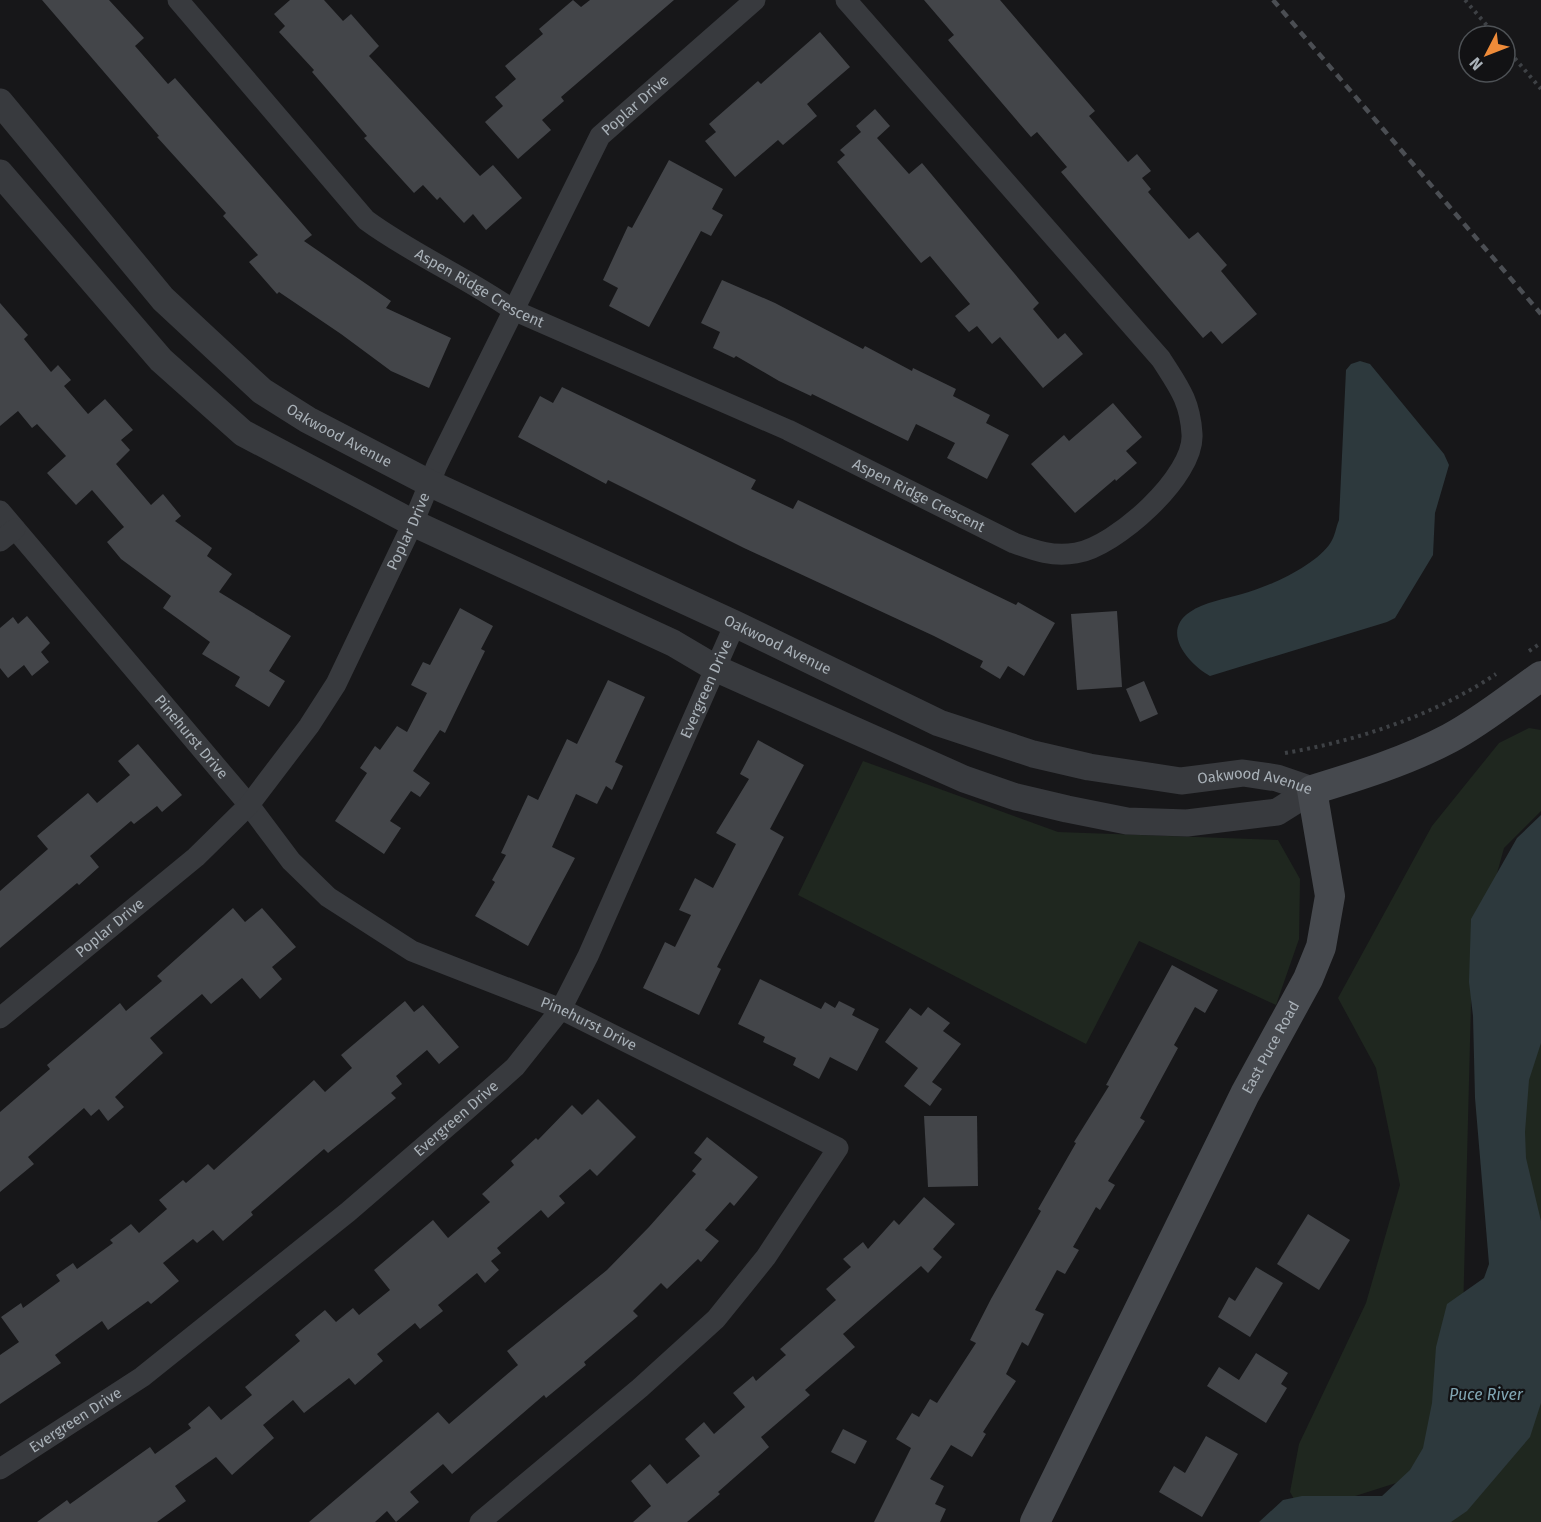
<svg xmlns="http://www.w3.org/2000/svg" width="1541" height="1522" font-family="'Fira Sans',sans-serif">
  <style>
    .green { fill: #1f271f }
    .water { fill: #2d393d }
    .building { fill: #434549 }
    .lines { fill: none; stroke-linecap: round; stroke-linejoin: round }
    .path { stroke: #3e4145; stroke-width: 4; stroke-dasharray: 3 4.5; stroke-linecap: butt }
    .minor { stroke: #383a3e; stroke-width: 21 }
    .tertiary { stroke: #383a3e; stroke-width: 27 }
    .secondary { stroke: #46494e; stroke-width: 30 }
    .rail { stroke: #4b4e53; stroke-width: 4.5; stroke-dasharray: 8 6; stroke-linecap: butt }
    .labels { text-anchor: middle; stroke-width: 4.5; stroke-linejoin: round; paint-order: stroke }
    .street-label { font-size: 15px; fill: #a9b1b8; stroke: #121214 }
    .water-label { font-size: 16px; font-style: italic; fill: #81a6b3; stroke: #121214 }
  </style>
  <rect width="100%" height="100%" fill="#171719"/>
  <g class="green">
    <path d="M1529,728l12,2v81l-37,37 -32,116 -9,351 -37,146 -30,22 -94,30 -12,-21 9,-48 67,-141 34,-118 -24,-117 -38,-70 94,-172 67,-83z"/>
    <path d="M863,761l195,71 220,8 22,39 -1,60 -23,66 -137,-64 -53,103 -288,-149z"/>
    <path d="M1541,880v642h-111l43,-35z"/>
  </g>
  <g class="water">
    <path d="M1360,361l10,3 74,90 5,11 -14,48 -2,42 -38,63 -8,4 -177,54c-21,-12 -50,-44 -20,-64 14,-10 35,-13 52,-18 26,-7 74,-28 89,-52 4,-6 5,-15 8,-22l7,-150 5,-6z"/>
    <path d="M1541,815v228l-12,37 -4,52 1,26 15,63v182l-11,34 -63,74 -16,11h-192l24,-22 19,-4h80l28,-26 13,-22 9,-45 4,-56 11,-43 37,-26 5,-14 -14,-166 -2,-82 -4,-34 2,-63 46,-81z"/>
  </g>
  <g class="building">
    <path d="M42,0h67l35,38 -9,8 33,38 7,-6 137,157 -8,6 87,60 -5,7 65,30 -22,50 -38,-17 -50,-37 -62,-42 -2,2 -28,-32 9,-7 -35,-39 3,-3 -69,-76 2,-1z"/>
    <path d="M290,0h34l19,21 8,-7 28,32 -10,10 111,120 13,-11 29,33 -36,32 -13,-16 -9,9 -24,-26 -3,3 -14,-15 -9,8 -50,-55 3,-2 -55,-64 2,-2 -35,-38 6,-6 -11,-12z"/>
    <path d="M573,0l8,7 9,-7h84l-113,97 3,4 -22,19 9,10 -33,29 -33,-37 18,-16 -8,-9 21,-18 -11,-13 38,-32 -4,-5z"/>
    <path d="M924,0h76l95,111 -6,5 39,46 9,-8 14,17 -9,7 9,11 -3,3 41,47 9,-7 29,33 -6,6 36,43 -35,30 -11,-13 -8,7 -142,-166 6,-5 -30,-35 -6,5 -83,-97 6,-5z"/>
    <path d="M820,32l30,35 -43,37 10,12 -34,29 -5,-5 -43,37 -30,-36 11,-9 -7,-8 49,-43 3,3z"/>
    <path d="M875,109l15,17 -13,12 32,36 13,-11 117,140 -6,6 25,30 7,-6 18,21 -40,34 -43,-51 -8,7 -15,-18 -8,6 -14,-16 15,-12 -40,-48 -9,7 -84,-101 8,-7 -5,-5 21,-18 -5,-6z"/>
    <path d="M669,160l54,29 -11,20 11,6 -12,21 -10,-5 -52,96 -40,-21 9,-18 -15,-8 25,-54 4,2z"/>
    <path d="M722,280l53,23 88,46 2,-3 47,25 1,-3 43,21 -3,7 37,19 -4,8 23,12 -22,44 -40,-21 8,-15 -39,-19 -8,17 -96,-47 -1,2 -32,-15 -43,-25 -2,2 -21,-10 7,-16 -19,-9z"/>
    <path d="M0,303l28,32 -4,4 27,33 7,-7 13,15 -7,6 24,28 17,-15 28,31 -12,10 9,10 -14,14 35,41 12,-11 18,22 -6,5 37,27 -5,8 25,18 -13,18 72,44 -22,35 16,10 -16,26 -34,-21 5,-9 -38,-23 8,-12 -47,-34 8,-12 -50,-37 -14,-17 17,-15 -32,-37 -16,15 -29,-32 19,-17 -29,-32 -5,4 -14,-17 -18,15z"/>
    <path d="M562,387l194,93 -5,9 42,20 5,-9 218,105 2,-3 37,21 -31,53 -16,-10 -8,13 -20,-12 3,-6 -49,-25 -190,-88 -136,-68 -2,4 -88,-47 22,-41 13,7z"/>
    <path d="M1113,403l29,34 -16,14 11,12 -21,18 -1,-2 -40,34 -44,-49 33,-29 5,6z"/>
    <path d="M460,608l33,18 -12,23 4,2 -40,82 -5,-3 -27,41 17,12 -10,14 -9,-6 -21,30 11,7 -17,26 -49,-33 32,-48 -7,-5 15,-22 5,4 17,-24 10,6 20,-39 -16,-8 12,-23 7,3z"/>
    <path d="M1117,611l5,76 -45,3 -6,-76z"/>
    <path d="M27,616l23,27 -9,9 8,10 -17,14 -8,-11 -16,13 -8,-10v-40l13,-11 5,7z"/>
    <path d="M608,680l37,17 -30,65 8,4 -11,24 -6,-4 -9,18 -21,-10 -24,53 23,11 -47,88 -53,-30 20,-34 -3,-2 14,-25 -5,-2 27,-58 10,5 29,-61 10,5z"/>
    <path d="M1144,681l14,33 -18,8 -14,-33z"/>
    <path d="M758,740l46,25 -34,64 14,8 -67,130 4,2 -22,46 -56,-27 22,-46 10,5 16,-32 -12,-5 16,-32 18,10 23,-44 -20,-11 33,-54 -9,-5z"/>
    <path d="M138,744l44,51 -20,17 -5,-6 -23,18 -3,-3 -41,35 9,11 -20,18 -2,-2 -77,65v-57l48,-42 -11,-13 51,-43 9,10 33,-28 -12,-14z"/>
    <path d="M233,908l12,14 17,-14 34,39 -24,20 10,12 -22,20 -18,-21 -31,26 -9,-10 -52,44 13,15 -48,44 9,10 -16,14 -9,-12 -8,7 -7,-8 -56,49 6,7 -34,28v-80l50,-43 -3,-4 73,-62 6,8 36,-30 -5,-5z"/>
    <path d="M1172,965l46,25 -13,23 -10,-6 -21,38 4,3 -38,70 5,3 -37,60 7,4 -15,25 -4,-3 -23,40 6,3 -14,24 -8,-4 -22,40 9,4 -16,32 -6,-4 -16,32 10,7 -33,51 3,2 -14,23 -21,-12 -21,34 14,7 -9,18 11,5 -6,13h-66l37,-74 -15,-9 16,-26 7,4 11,-18 7,4 39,-60 -6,-3 21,-41 50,-88 -3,-2 38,-66 -2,-1 35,-56 -3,-1z"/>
    <path d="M760,979l61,30 4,-7 10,6 4,-7 16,8 -3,6 27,14 -22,42 -27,-14 -11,22 -26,-14 3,-7 -33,-16 2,-5 -27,-13z"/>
    <path d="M405,1001l9,11 9,-7 36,42 -20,17 -12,-14 -31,26 6,8 -11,9 5,5 -68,55 -4,-4 -73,63 2,3 -30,26 -10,-11 -16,13 -4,-4 -30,24 16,18 -28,23 -3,-3 -40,29 -6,-9 -47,34 6,8 -61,41v-49l19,-13 -18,-25 20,-14 2,5 37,-27 -4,-6 17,-12 4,6 36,-26 -3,-3 21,-16 8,9 28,-24 -8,-9 24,-20 3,3 22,-19 6,6 100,-90 11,12 27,-24 -11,-13z"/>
    <path d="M928,1007l22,16 -7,8 18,13 -29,38 10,7 -12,17 -26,-20 14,-18 -33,-26 25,-34 11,8z"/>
    <path d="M598,1099l38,38 -39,39 -7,-7 -31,27 6,7 -17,15 -7,-8 -44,38 4,5 -10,8 8,9 -14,13 -8,-10 -39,32 5,6 -23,18 -5,-6 -38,31 6,7 -28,24 -6,-7 -45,35 -11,-13 -30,25 11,13 -42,37 -16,-18 -41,29 11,15 -29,21h-120l30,-22 3,4 80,-57 5,7 36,-26 -3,-4 21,-18 12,14 31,-25 -7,-8 55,-46 -5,-6 30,-25 11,12 17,-14 6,7 31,-25 -16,-20 59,-50 15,18 42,-36 -8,-8 32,-29 -3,-4 25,-23 2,2 34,-35 10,10z"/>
    <path d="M924,1116h53l1,70 -50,1z"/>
    <path d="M707,1137l51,40 -24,29 -4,-4 -25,28 14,11 -18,21 -3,-3 -31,30 -6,-6 -28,28 5,5 -54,46 2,3 -40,33 -2,-3 -92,79 -9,-10 -33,28 9,10 -23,20 -9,-11 -12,11h-66l129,-110 11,12 69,-59 -11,-14 100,-81 42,-43 47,-53 -4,-3 10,-12 -8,-6z"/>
    <path d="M924,1197l31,27 -22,25 9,8 -14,16 -7,-7 -78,68 12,13 -50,43 5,5 -49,42 8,10 -51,45 2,2 -33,28h-54l18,-16 -20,-25 19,-17 17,20 33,-28 -15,-17 19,-17 10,12 31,-27 -12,-14 20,-17 3,5 30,-26 -6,-6 56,-49 -10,-11 25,-22 -8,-8 20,-17 5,7 26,-29 5,5z"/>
    <path d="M1308,1214l42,26 -31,50 -42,-26z"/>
    <path d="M1256,1267l27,16 -33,54 -32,-20 11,-20 6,4z"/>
    <path d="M1256,1353l32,20 -7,11 6,4 -21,35 -59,-37 12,-19 20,13z"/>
    <path d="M843,1429l24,12 -12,23 -24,-12z"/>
    <path d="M1206,1436l32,18 -36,63 -43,-25 15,-26 11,7z"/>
  </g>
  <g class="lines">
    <g class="path">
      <path d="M1465,0l31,36"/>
      <path d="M1505,47l36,42"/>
      <path d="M1529,651l12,-8"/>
      <path d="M1285,753c72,-12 150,-38 211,-79"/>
    </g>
    <g class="minor">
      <path id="s1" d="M178,0l188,220c46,34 100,57 147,90l275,120 226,113c22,8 39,14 62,10 39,-6 119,-77 116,-119 -2,-34 -14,-48 -31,-75l-315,-359"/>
      <path id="s2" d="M0,511l249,294 42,56 37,36 84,54 149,58 277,139 -72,109 -50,62 -76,69 -160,134"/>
      <path d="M0,541l15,-12"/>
      <path id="s3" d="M0,1018l196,-161 53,-52 60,-79 27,-42 77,-161 24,-58 163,-329 155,-136"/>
      <path id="s4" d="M0,1469l142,-92 206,-165 116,-100 51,-45 46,-58 27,-53 147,-332"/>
    </g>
    <g class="tertiary">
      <path id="s5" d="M0,102l163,197 99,92 46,29 121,63 306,141 204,99 94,31 56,13 92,14 62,-8 34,5 35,12"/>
      <path d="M0,173l161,187 82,73 170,90 260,120 44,26 247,110 52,18 51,12 60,12 60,2 90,-11 35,-22"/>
    </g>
    <path class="secondary" id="s6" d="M1035,1522l210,-428 63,-115 13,-32 9,-51 -18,-106c46,-14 95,-29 138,-52 32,-17 61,-41 91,-62"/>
    <path class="rail" d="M1273,0l268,314"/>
  </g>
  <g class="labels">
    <g class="street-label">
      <text dy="5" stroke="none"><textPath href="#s3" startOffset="1132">Poplar Drive</textPath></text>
      <text dy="5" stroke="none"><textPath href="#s1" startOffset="422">Aspen Ridge Crescent</textPath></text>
      <text dy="5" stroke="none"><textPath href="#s5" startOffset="480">Oakwood Avenue</textPath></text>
      <text dy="5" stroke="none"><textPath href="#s1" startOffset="908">Aspen Ridge Crescent</textPath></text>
      <text dy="5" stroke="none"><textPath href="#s3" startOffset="646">Poplar Drive</textPath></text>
      <text dy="5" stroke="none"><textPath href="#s5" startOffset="966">Oakwood Avenue</textPath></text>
      <text dy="5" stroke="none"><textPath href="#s4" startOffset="1080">Evergreen Drive</textPath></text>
      <text dy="5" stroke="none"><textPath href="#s2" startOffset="296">Pinehurst Drive</textPath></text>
      <text dy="5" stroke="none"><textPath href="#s5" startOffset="1470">Oakwood Avenue</textPath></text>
      <text dy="5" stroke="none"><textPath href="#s3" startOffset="142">Poplar Drive</textPath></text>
      <text dy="5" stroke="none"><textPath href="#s2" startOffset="798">Pinehurst Drive</textPath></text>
      <text dy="5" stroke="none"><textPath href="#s6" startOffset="530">East Puce Road</textPath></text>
      <text dy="5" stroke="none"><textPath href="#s4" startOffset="576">Evergreen Drive</textPath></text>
      <text dy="5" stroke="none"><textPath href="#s4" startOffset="90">Evergreen Drive</textPath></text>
    </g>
    <g class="water-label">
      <text x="1486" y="1400">Puce River</text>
    </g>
  </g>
  <g transform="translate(1487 54) rotate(228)"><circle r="28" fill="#121214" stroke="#4e5256" stroke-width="1.5"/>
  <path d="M0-4.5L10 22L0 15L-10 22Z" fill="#ee8b39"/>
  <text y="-9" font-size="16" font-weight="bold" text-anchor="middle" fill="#a9b1b8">N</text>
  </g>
</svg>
